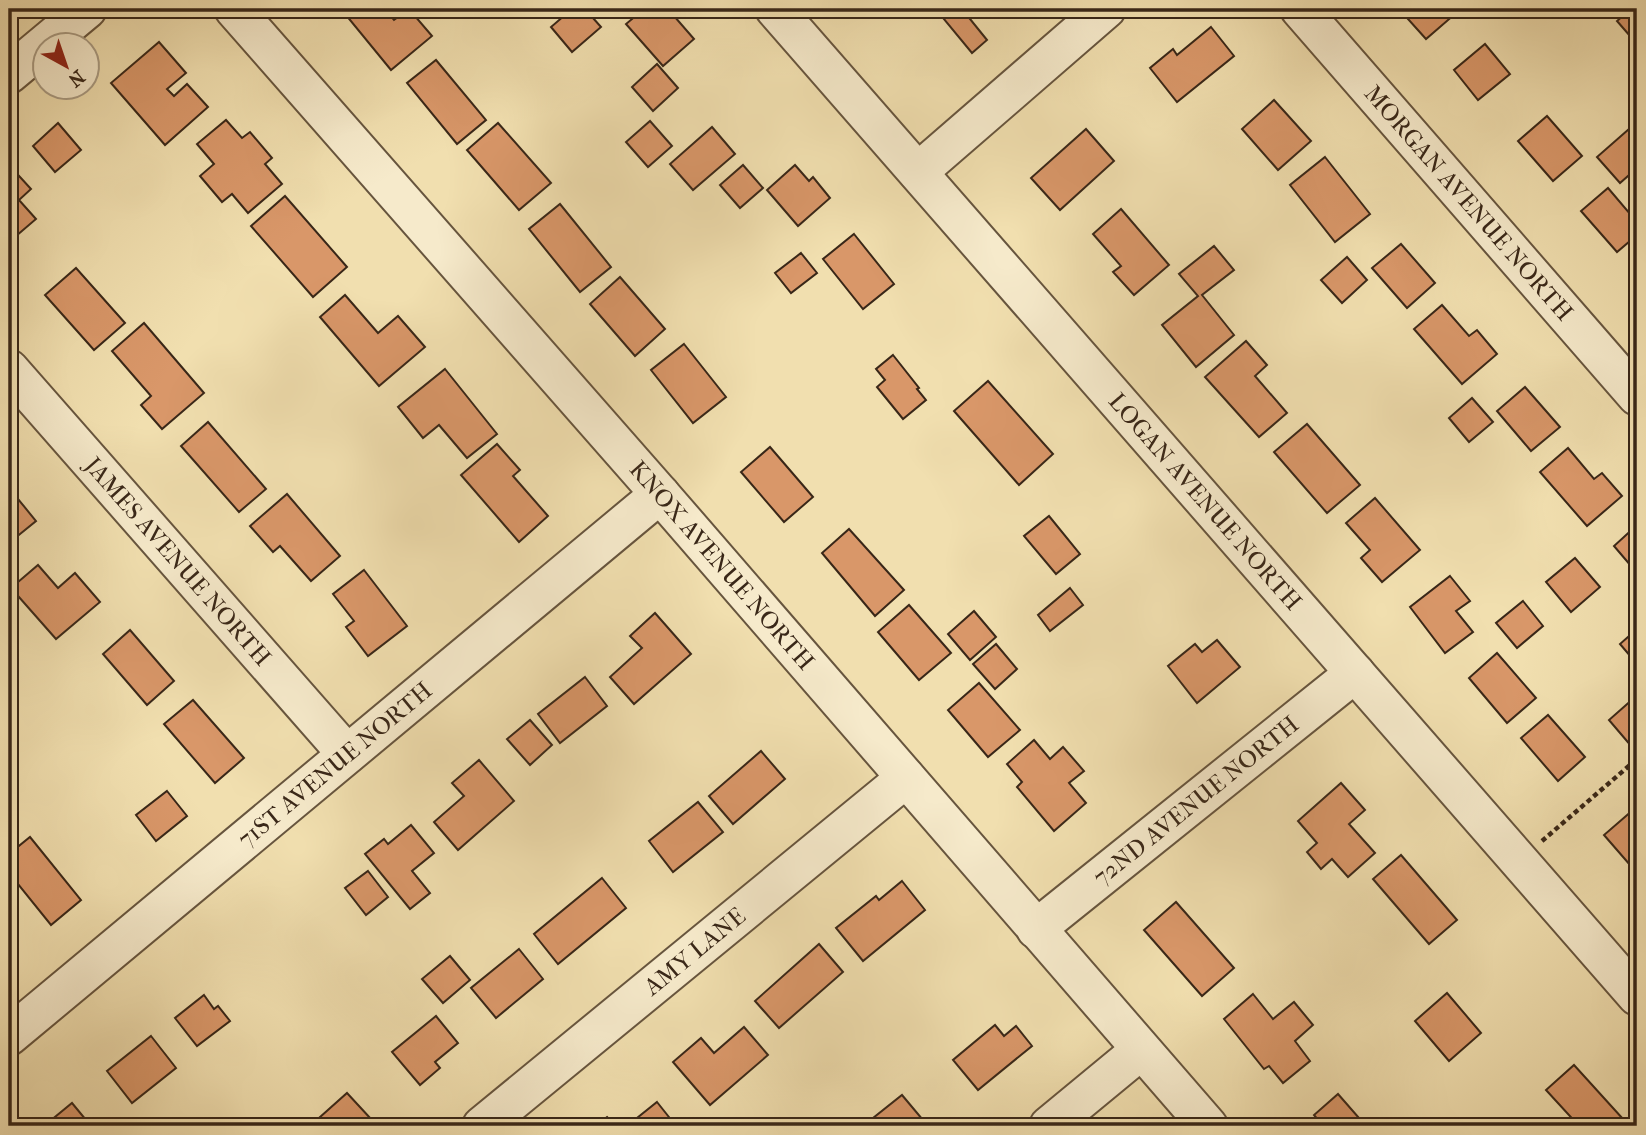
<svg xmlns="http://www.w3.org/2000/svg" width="1646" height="1135" font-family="'IM FELL French Canon',serif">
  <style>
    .building { fill: #d99769; stroke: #392718; stroke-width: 2 }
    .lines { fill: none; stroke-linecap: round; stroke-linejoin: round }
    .minor-casing { stroke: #67553e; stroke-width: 42 }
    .path { stroke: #392718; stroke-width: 4.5; stroke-dasharray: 5 3.5; stroke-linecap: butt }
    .minor { stroke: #f6eacb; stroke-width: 38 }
    .labels { text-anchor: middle; stroke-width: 5; stroke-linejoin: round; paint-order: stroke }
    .street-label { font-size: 24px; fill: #392718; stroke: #f6eacb }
  </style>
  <rect width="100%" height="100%" fill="#f1dfaf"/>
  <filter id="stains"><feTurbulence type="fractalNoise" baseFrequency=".00286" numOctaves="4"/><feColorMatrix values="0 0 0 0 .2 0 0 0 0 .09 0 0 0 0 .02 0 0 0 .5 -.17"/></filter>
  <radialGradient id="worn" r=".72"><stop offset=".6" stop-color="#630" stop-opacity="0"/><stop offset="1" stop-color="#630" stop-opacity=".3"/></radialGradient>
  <g class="building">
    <path d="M341,9h44l9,11 15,-11 23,27 -41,34z"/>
    <path d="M572,9h13l16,18 -29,25 -21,-25z"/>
    <path d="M644,9h24l26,30 -31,27 -37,-42z"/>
    <path d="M954,9h8l25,31 -15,13 -29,-35z"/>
    <path d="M1399,9h51l5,5 -29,25z"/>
    <path d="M1631,9h6v35l-20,-23z"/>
    <path d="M1211,27l23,29 -57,46 -27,-34 23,-19 4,6z"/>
    <path d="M159,42l27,31 -19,16 7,7 13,-12 21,23 -43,38 -54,-62z"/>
    <path d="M1485,44l25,30 -32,26 -24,-30z"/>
    <path d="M436,60l50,60 -29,24 -50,-61z"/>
    <path d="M657,64l21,24 -25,23 -21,-24z"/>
    <path d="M1274,100l37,41 -33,29 -36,-41z"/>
    <path d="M1547,116l35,40 -29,25 -35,-40z"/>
    <path d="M226,120l16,18 8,-6 22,26 -7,6 17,20 -34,29 -16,-19 -10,8 -22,-26 14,-12 -17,-20z"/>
    <path d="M650,121l22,25 -24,21 -22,-25z"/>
    <path d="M1637,122v46l-17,15 -23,-26z"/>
    <path d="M58,123l23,27 -26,22 -22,-26z"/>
    <path d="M498,123l53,60 -32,27 -52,-60z"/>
    <path d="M712,127l23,27 -42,36 -23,-26z"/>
    <path d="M1086,129l28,32 -54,49 -29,-32z"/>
    <path d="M1325,157l45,57 -35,28 -45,-57z"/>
    <path d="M9,165l22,24 -12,11 17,19 -27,23z"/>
    <path d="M743,165l20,23 -23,20 -20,-23z"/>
    <path d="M795,165l14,16 4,-4 17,21 -32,28 -31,-36z"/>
    <path d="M1608,188l29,34v13l-20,17 -36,-41z"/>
    <path d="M285,196l62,71 -34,30 -62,-71z"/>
    <path d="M560,204l51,63 -31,25 -51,-63z"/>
    <path d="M1121,209l48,56 -35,30 -21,-23 8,-6 -28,-32z"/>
    <path d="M854,234l40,50 -31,25 -40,-50z"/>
    <path d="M1401,244l34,39 -28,25 -35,-40z"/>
    <path d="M1214,246l20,24 -32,25 32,40 -38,32 -34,-42 36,-29 -19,-22z"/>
    <path d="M801,253l16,20 -26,20 -16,-20z"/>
    <path d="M1347,257l20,23 -25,23 -21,-23z"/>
    <path d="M76,268l49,55 -31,27 -49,-55z"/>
    <path d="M620,277l45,52 -30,27 -45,-52z"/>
    <path d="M345,295l33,38 20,-17 27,31 -46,39 -59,-69z"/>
    <path d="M1442,305l27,31 8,-6 20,24 -35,30 -48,-55z"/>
    <path d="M144,323l60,70 -42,36 -21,-24 10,-9 -39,-45z"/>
    <path d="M1246,341l21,24 -12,11 32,37 -28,24 -54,-60z"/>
    <path d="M684,344l42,53 -33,26 -42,-53z"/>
    <path d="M893,355l26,33 -2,1 9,11 -23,19 -26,-32 8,-7 -9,-11z"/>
    <path d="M445,369l52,65 -30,24 -28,-33 -16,13 -25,-31z"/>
    <path d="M988,381l65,73 -34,31 -65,-74z"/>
    <path d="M1525,387l35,40 -29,24 -34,-40z"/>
    <path d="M1472,398l21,24 -24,20 -20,-24z"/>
    <path d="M208,422l58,67 -27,23 -58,-66z"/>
    <path d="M1307,424l53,61 -33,28 -53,-61z"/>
    <path d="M497,444l23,26 -7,6 35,40 -29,26 -58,-67z"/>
    <path d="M770,447l43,50 -29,25 -43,-50z"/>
    <path d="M1568,448l26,31 8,-6 20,23 -35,30 -47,-54z"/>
    <path d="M9,488l27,33 -27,22z"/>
    <path d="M287,494l53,62 -29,25 -31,-35 -7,6 -23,-26z"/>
    <path d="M1375,498l45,52 -38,32 -21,-24 9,-8 -24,-27z"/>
    <path d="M1049,516l31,38 -24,20 -32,-38z"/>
    <path d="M1637,525v48l-23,-27z"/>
    <path d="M849,529l55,61 -29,26 -53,-63z"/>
    <path d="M1575,558l25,29 -29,25 -25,-30z"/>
    <path d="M38,565l20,23 17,-15 25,29 -44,37 -45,-51z"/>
    <path d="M364,570l43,56 -39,30 -22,-29 8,-6 -21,-27z"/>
    <path d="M1450,576l20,25 -14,10 17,21 -28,21 -35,-46z"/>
    <path d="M1070,588l13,17 -33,26 -12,-16z"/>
    <path d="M1523,601l20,25 -26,22 -21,-25z"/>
    <path d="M909,605l42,48 -32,27 -41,-48z"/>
    <path d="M974,611l22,26 -26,23 -22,-26z"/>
    <path d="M655,613l36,41 -57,50 -24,-27 32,-29 -12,-12z"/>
    <path d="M1637,629v35l-17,-20z"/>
    <path d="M130,630l44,51 -27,24 -44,-51z"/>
    <path d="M1217,640l23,27 -43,36 -29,-37 27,-22 7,8z"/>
    <path d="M996,644l21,25 -22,20 -22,-25z"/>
    <path d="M1497,653l39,45 -29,25 -38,-45z"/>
    <path d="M585,677l22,29 -47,37 -22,-29z"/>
    <path d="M979,683l41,47 -32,27 -40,-47z"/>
    <path d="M1634,698l3,4v40l-5,5 -23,-27z"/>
    <path d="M193,700l51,58 -29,25 -51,-59z"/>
    <path d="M1548,715l37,42 -27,24 -37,-43z"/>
    <path d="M530,720l22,25 -22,20 -23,-26z"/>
    <path d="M1034,740l16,19 13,-12 21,24 -15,12 17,20 -32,28 -37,-44 5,-5 -15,-18z"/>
    <path d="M761,751l24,28 -52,45 -24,-28z"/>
    <path d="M479,760l35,41 -56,49 -24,-28 30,-26 -12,-13z"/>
    <path d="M1341,783l24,27 -16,14 26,29 -27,24 -16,-18 -11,10 -14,-17 10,-9 -19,-22z"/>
    <path d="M167,791l20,25 -31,25 -20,-26z"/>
    <path d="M698,802l25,30 -50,40 -24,-31z"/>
    <path d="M1633,810l4,5v58l-33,-38z"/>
    <path d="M411,825l23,28 -22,18 18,22 -20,16 -45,-55 19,-15 4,5z"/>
    <path d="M30,837l51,63 -30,25 -42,-52v-19z"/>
    <path d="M1401,855l56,65 -28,24 -56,-65z"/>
    <path d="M368,871l20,26 -22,18 -21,-27z"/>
    <path d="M602,878l24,30 -68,56 -24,-30z"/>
    <path d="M902,881l23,29 -62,51 -27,-33 40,-32 3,4z"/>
    <path d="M1176,902l58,66 -32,28 -58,-66z"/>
    <path d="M819,944l24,28 -64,56 -24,-27z"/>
    <path d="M519,949l24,30 -47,39 -25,-30z"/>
    <path d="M450,956l20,24 -27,23 -21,-24z"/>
    <path d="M1447,993l34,40 -32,28 -34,-40z"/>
    <path d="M1253,994l20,25 21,-17 19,23 -18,16 15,20 -27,22 -14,-17 -5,3 -40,-50z"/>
    <path d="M204,995l10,14 4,-3 12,15 -33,25 -22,-28z"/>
    <path d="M436,1016l22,27 -23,19 5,6 -20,17 -28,-33z"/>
    <path d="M995,1025l9,11 12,-10 16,20 -54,44 -25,-30z"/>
    <path d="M744,1027l24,28 -58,50 -37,-43 28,-24 13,15z"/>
    <path d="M151,1036l25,32 -44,35 -25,-32z"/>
    <path d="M1574,1065l49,54 -8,7h-36l-33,-36z"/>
    <path d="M347,1093l24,26 -8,7h-53z"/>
    <path d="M1338,1094l28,32h-43l-9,-11z"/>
    <path d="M902,1095l26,31h-65z"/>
    <path d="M657,1102l19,24h-49z"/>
    <path d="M72,1103l19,23h-47z"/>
    <path d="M607,1117l8,9h-20z"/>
  </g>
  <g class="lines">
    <g class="minor-casing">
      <g id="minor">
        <path id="s1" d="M234,9l426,485 548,632"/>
        <path id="s2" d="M775,9l862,987"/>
        <path id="s3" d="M1300,9l337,387"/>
        <path d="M9,74l78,-65"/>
        <path d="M918,172l188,-163"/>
        <path id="s4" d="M9,369l338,385"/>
        <path id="s5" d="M1036,929l319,-256"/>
        <path id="s6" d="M9,1036l651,-542"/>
        <path id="s7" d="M482,1126l424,-348"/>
        <path d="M1049,1126l92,-76"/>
      </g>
    </g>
    <path class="path" d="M1542,841l95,-82"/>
    <use href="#minor" class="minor"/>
  </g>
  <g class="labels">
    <g class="street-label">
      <text dy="8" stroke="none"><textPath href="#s3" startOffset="257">MORGAN AVENUE NORTH</textPath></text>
      <text dy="8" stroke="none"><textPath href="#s2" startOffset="654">LOGAN AVENUE NORTH</textPath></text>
      <text dy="8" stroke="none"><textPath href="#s4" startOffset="256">JAMES AVENUE NORTH</textPath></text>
      <text dy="8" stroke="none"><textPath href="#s1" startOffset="740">KNOX AVENUE NORTH</textPath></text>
      <text dy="8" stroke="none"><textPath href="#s6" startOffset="424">71ST AVENUE NORTH</textPath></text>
      <text dy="8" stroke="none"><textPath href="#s5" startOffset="205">72ND AVENUE NORTH</textPath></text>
      <text dy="8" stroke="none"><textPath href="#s7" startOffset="275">AMY LANE</textPath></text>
    </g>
  </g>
  <rect width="1646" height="1135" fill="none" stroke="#f1dfaf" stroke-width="35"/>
  <rect x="10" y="10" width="1625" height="1114" fill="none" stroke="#392718" stroke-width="3.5"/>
  <rect x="18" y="18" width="1611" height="1100" fill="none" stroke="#392718" stroke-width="2"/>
  <g transform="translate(66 66) rotate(140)"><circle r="33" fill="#f6eacb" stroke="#aa9c83" stroke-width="2"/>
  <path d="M0-5L12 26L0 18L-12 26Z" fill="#8f2418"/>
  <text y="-10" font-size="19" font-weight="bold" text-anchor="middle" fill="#392718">N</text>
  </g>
  <rect width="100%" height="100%" filter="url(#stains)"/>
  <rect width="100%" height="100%" fill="url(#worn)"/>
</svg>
